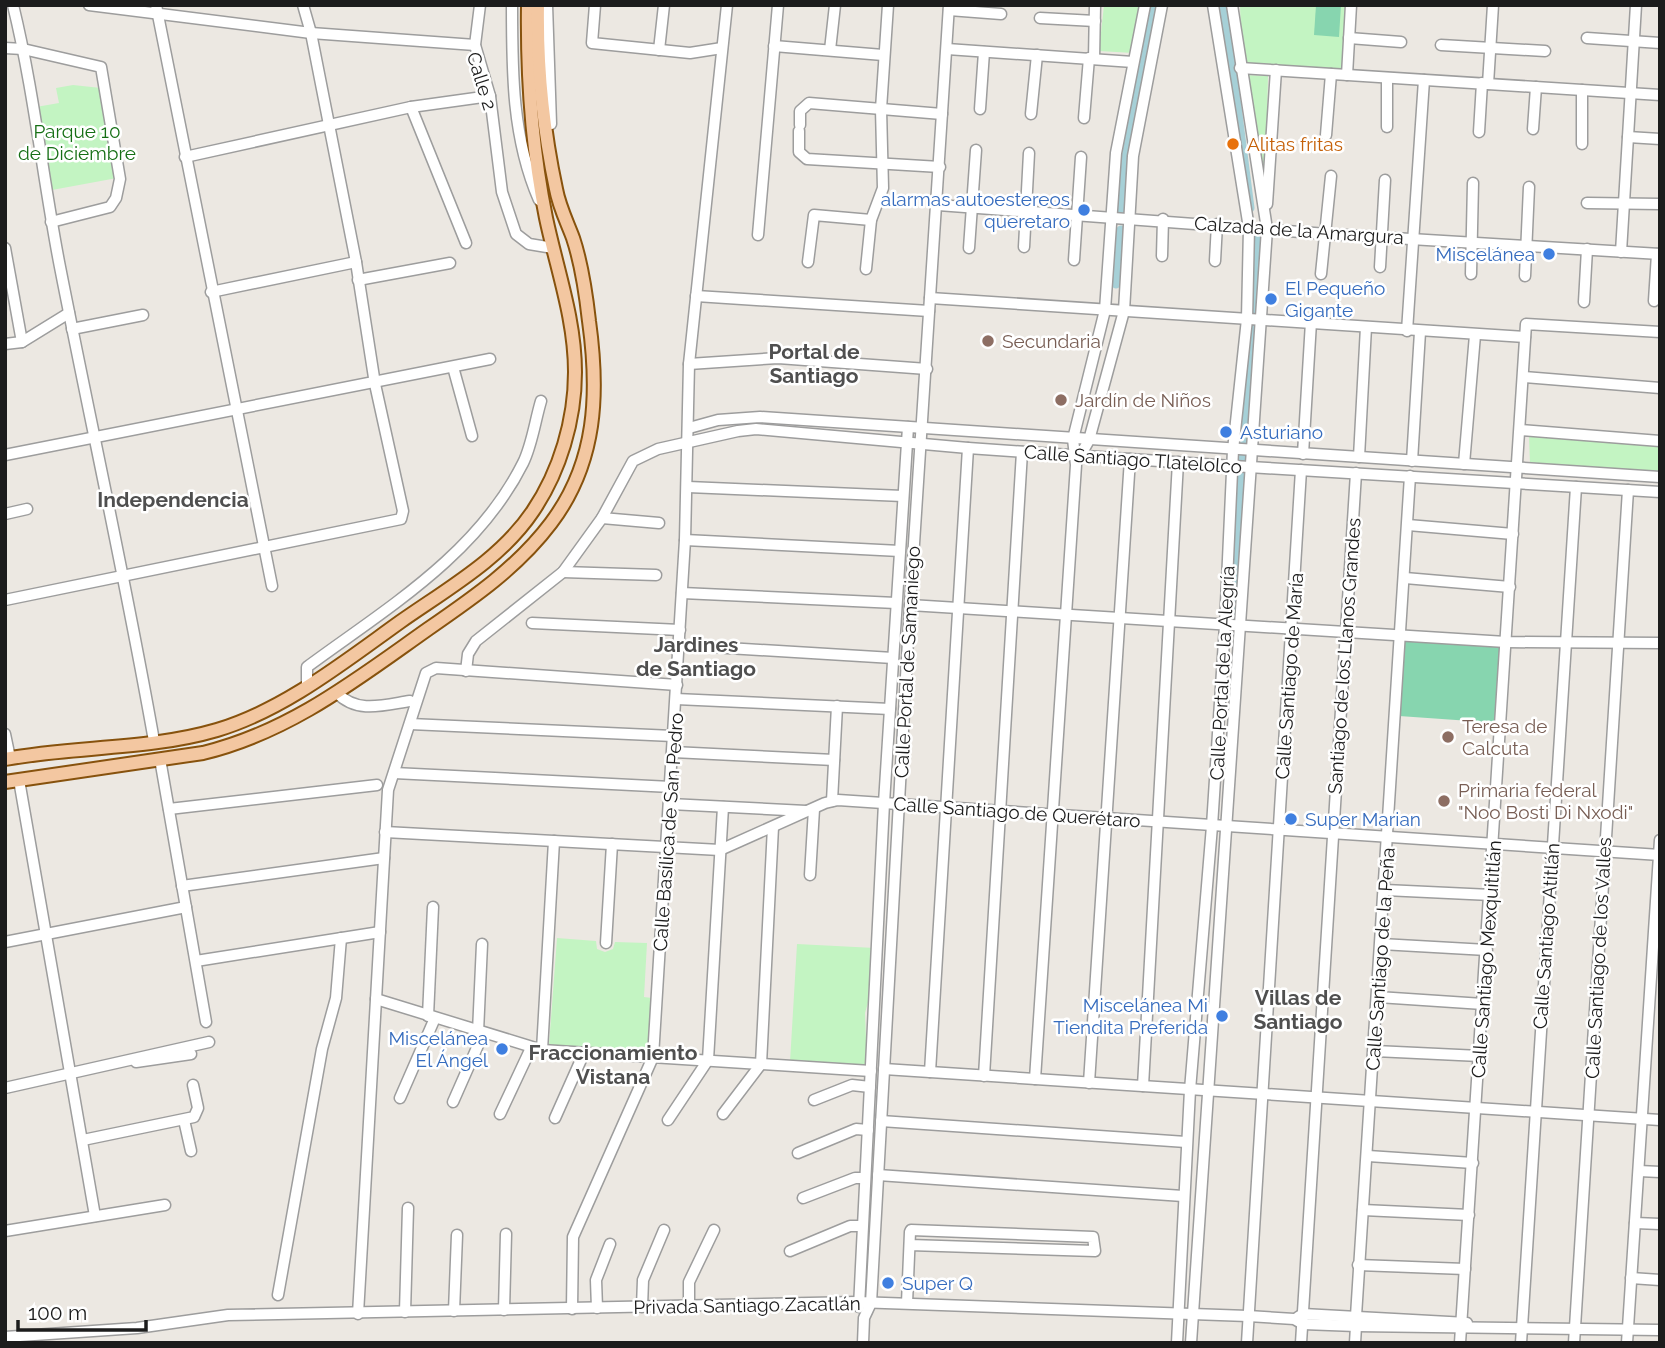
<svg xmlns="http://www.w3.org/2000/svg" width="1665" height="1348" font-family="Raleway,sans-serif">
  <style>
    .park { fill: #c3f4c2 }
    .pitch { fill: #87d5af }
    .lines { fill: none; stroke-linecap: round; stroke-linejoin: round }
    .canal { stroke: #a6d0d7; stroke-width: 9 }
    .minor-casing { stroke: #9d9d9d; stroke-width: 13 }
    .major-casing { stroke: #87520d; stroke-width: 16 }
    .minor { stroke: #fff; stroke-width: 10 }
    .major { stroke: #f3c7a1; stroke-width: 12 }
    .food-dot { fill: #e8710a; stroke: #fff; stroke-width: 2.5 }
    .shop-dot { fill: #3f7fe0; stroke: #fff; stroke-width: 2.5 }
    .education-dot { fill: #8d6e63; stroke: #fff; stroke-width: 2.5 }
    .labels { text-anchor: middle; stroke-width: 5; stroke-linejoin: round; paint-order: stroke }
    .street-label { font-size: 19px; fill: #1c1c1c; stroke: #fff }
    .park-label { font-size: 19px; fill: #166f15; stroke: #fff }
    .food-label { font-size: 19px; fill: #c56008; stroke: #fff; text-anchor: start }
    .shop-label { font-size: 19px; fill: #366cbe; stroke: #fff; text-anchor: end }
    .education-label { font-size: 19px; fill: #785e54; stroke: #fff; text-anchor: start }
    .neighbourhood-label { font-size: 21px; font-weight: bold; fill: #4f4f4f; stroke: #fff }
  </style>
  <rect width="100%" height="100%" fill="#ece8e2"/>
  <g class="park">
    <path d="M1104,5h38l-9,48 -34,-2z"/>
    <path d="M1240,5h112l-5,67 -105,-6z"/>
    <path d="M1245,75l23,1 -3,122z"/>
    <path d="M73,85l28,3 16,90 -65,12 -16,-83 23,-4 -3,-15z"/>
    <path d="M1529,435l131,7v31l-130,-9z"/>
    <path d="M557,938l39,3 1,8 8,3 8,-3 2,-7 32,1 -3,54 8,1 -3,53 -100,-6z"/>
    <path d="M797,944l78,4 -4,44 -6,21 2,52 -77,-3z"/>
  </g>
  <g class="pitch">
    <path d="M1316,5h25l-2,32 -25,-2z"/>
    <path d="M1404,639l99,7 -4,77 -100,-7z"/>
  </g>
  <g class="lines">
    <g class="canal">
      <path d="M1224,5l26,203"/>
      <path d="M1122,211l4,-54 28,-152"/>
      <path d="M1116,284l5,-54"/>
      <path d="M1255,316l1,-85"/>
      <path d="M1231,616l23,-290"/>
    </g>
    <g class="minor-casing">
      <g id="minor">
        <path d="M13,5c21,86 30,175 47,262 31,158 66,315 94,474"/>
        <path d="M89,5l222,28 164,12"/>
        <path d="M156,5l116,581"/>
        <path d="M480,5l-5,40 15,51 12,96 14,42 13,10 24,4"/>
        <path d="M512,5c0,67 0,133 27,195"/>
        <path d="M547,5l4,119"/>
        <path d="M595,5l-3,38 98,10 32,-5"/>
        <path d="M949,10l52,4"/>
        <path d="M1040,18l55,3"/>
        <path d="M1349,38l52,4"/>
        <path d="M1587,38l73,5"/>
        <path d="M1441,45l104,6"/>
        <path d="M774,46l109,9"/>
        <path d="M5,48l18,1 78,18 19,112 -4,19 -6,9 -59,15"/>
        <path d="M947,49l186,13"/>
        <path d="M659,50l5,-45"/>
        <path d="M830,50l5,-45"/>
        <path d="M1094,59l1,-54"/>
        <path d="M1240,68l420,27"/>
        <path d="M1347,75l4,-70"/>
        <path d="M1488,84l5,-79"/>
        <path d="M411,107l55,136"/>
        <path d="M980,109l4,-57"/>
        <path d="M1031,114l6,-59"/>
        <path d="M1084,118l5,-60"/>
        <path d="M800,125v-14l9,-8 133,11"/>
        <path d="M1387,127v-49"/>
        <path d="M1533,129l3,-42"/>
        <path d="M799,131v21l8,7 133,8"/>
        <path d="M1479,132l3,-49"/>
        <path d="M1326,135l5,-61"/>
        <path d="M1628,137l32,2"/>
        <path d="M1582,144v-54"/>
        <path d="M185,157l226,-50 79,-11"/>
        <path d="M1587,203l73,1"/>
        <path d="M1267,204l9,-134"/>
        <path d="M938,205l390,29 332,20"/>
        <path d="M758,235l20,-230"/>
        <path d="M1024,247l5,-94"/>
        <path d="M5,248l17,94"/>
        <path d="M969,248l7,-98"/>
        <path d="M1621,252l15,-247"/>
        <path d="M1162,256l1,-37"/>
        <path d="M1074,260l7,-103"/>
        <path d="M1215,261l2,-37"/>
        <path d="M808,262l6,-47 57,5"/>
        <path d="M1380,267l5,-87"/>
        <path d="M866,269l5,-49 12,-32 -2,-79 7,-104"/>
        <path d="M1321,274l10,-98"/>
        <path d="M1471,274l2,-91"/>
        <path d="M1525,276l4,-89"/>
        <path d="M358,280l92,-17"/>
        <path d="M211,292l145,-30"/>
        <path d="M696,296l233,15"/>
        <path d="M930,298l595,39"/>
        <path d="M1654,301l3,-47"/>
        <path d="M1584,302l3,-53"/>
        <path d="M72,329l71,-14"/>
        <path d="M1407,331l17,-251"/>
        <path d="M5,344l17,-2 47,-29"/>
        <path d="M689,364l89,-6 149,11"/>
        <path d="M453,367l19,69"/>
        <path d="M1524,377l136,11"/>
        <path d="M689,428l29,-8 42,-3 900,60"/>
        <path d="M1521,430l139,11"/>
        <path d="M1303,454l8,-132"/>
        <path d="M5,455l485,-96"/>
        <path d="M1359,457l7,-130"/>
        <path d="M1079,458l10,-18 35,-129 9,-155 29,-151"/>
        <path d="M1412,461l8,-129"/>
        <path d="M1464,464l11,-129"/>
        <path d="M688,487l215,9"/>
        <path d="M5,514l22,-5"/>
        <path d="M602,518l57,5"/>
        <path d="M1408,525l105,9"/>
        <path d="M685,540l215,11"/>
        <path d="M563,572l93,3"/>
        <path d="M1405,578l105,9"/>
        <path d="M682,593l214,10"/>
        <path d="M5,600l396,-81 2,-8 -28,-127 -19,-122 -45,-229 -8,-28"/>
        <path d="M910,605l596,37 154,1"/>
        <path d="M532,623l148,7"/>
        <path d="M679,645l214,13"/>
        <path d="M466,671l2,-17 8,-13 87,-69 39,-54 31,-57 25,-12 80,-18 18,-2 212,19 265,18 427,26"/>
        <path d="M307,684v-17c80,-59 170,-112 216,-204 9,-18 12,-42 18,-62"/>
        <path d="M337,693c20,21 47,12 73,8"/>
        <path d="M676,699l214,10"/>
        <path d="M410,724l263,12"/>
        <path d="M5,734l5,24"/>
        <path d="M673,752l161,8"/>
        <path d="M160,759l46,263"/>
        <path d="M394,773l277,14"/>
        <path d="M19,780l76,436"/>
        <path d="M832,801l5,-95"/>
        <path d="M670,804l136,7"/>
        <path d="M169,809l208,-24"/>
        <path d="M385,832l335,18 105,-47 13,-3 822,55"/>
        <path d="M810,875l4,-66"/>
        <path d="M182,886l202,-28"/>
        <path d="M1385,890l106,5"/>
        <path d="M5,942l181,-35"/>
        <path d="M606,943l6,-99"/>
        <path d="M1381,944l106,6"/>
        <path d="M196,961l184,-29"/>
        <path d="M1378,997l105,7"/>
        <path d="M376,999l166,51 329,21"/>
        <path d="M428,1016l5,-109"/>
        <path d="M478,1032l4,-88"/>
        <path d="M542,1050l12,-209"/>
        <path d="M1375,1051l105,5"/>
        <path d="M136,1062l55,-8"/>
        <path d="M884,1069l776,51"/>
        <path d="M930,1072l38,-624"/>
        <path d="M984,1076l38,-624"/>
        <path d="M1035,1079l41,-614 -3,-26 32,-129 11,-157 29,-148"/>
        <path d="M1089,1083l41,-624"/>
        <path d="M1143,1086l35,-624"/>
        <path d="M5,1088l204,-46"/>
        <path d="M400,1098l35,-80"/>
        <path d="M814,1100l38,-15 18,2"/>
        <path d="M453,1102l30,-68"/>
        <path d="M500,1114l31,-66"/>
        <path d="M723,1114l38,-50 12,-237"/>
        <path d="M555,1118l29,-65"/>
        <path d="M184,1120l7,31"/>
        <path d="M668,1120l40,-60 15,-253"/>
        <path d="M881,1121l305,21"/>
        <path d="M83,1140l111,-23 4,-9 -5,-23"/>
        <path d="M798,1153l58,-24 12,1"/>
        <path d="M1368,1156l105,7"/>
        <path d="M1639,1171l21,1"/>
        <path d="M878,1175l305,21"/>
        <path d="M803,1198l52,-20h10"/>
        <path d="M1363,1210l106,5"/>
        <path d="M1635,1223l25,1"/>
        <path d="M5,1231l160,-26"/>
        <path d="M790,1251l60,-25h12"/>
        <path d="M1358,1265l107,4"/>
        <path d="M1631,1278l29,2"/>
        <path d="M278,1295l44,-246 14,-51 5,-60"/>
        <path d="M907,1303l3,-71 1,-2 182,7 2,14 -185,-6"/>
        <path d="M689,1306v-24l25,-52"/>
        <path d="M642,1307l1,-27 21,-50"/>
        <path d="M859,1307l25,-504 24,-376"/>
        <path d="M597,1308l-1,-28 14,-36"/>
        <path d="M572,1309l1,-72 80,-180 32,-517 4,-176 38,-359"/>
        <path d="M504,1310l2,-76"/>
        <path d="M454,1311l3,-76"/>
        <path d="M405,1312l3,-104"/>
        <path d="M358,1314l30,-524 38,-117 10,-5 241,17"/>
        <path d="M1356,1316l54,-840"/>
        <path d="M1298,1317l5,-3 164,9"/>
        <path d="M5,1337l132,-9 91,-13 629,-13 391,14 46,3 9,5 53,2 304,4"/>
        <path d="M863,1343l1,-25 7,-15 39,-698 39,-600"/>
        <path d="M1177,1343l13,-253 22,-264 13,-201 8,-175 14,-131 2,-91 -36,-223"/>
        <path d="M1191,1343l76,-1114 -35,-224"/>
        <path d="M1247,1343l54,-873"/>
        <path d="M1301,1343l55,-870"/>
        <path d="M1355,1343l1,-17"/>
        <path d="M1460,1343l66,-1019 134,8"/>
        <path d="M1521,1343l55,-856"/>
        <path d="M1574,1343l54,-853"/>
        <path d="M1627,1343l33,-503"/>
      </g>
    </g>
    <g class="major-casing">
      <g id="major">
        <path d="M5,759c70,-13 144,-9 212,-29 67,-20 127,-68 183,-108 47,-33 101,-63 133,-111 27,-40 42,-91 42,-139 0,-53 -18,-102 -29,-154 -14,-69 -19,-142 -18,-213"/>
        <path d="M5,782l198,-29c87,-21 154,-74 225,-124 45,-31 90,-62 123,-106 46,-61 48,-130 38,-202 -3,-27 -7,-56 -16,-83 -6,-16 -14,-32 -17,-49 -13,-61 -19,-122 -18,-184"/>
      </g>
    </g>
    <use href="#minor" class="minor"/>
    <use href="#major" class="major"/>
  </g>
  <circle class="food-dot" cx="1233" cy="144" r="7"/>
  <g class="shop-dot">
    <circle cx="1084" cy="210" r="7"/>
    <circle cx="1549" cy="254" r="7"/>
    <circle cx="1271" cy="299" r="7"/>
    <circle cx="1226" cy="432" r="7"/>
    <circle cx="1291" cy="819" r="7"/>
    <circle cx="1222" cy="1016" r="7"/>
    <circle cx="502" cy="1049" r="7"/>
    <circle cx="888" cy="1283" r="7"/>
  </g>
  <g class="education-dot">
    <circle cx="988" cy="341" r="7"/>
    <circle cx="1061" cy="400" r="7"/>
    <circle cx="1448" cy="737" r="7"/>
    <circle cx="1444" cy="801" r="7"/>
  </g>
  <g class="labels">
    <g class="street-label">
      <text transform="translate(482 81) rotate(73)" y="7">Calle 2</text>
      <text transform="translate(1299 230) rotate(4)" y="7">Calzada de la Amargura</text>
      <text transform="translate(1133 459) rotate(4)" y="7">Calle Santiago Tlatelolco</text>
      <text transform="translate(1344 656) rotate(-86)" y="7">Santiago de los Llanos Grandes</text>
      <text transform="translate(907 662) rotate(-87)" y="7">Calle Portal de Samaniego</text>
      <text transform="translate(1222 673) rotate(-87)" y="7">Calle Portal de la Alegría</text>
      <text transform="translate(1289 676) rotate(-86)" y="7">Calle Santiago de María</text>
      <text transform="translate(1017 812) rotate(4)" y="7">Calle Santiago de Querétaro</text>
      <text transform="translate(668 832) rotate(-86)" y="7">Calle Basílica de San Pedro</text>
      <text transform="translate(1546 936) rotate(-86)" y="7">Calle Santiago Atitlán</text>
      <text transform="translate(1598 958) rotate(-87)" y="7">Calle Santiago de los Valles</text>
      <text transform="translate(1380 959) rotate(-86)" y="7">Calle Santiago de la Peña</text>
      <text transform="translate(1486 959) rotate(-86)" y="7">Calle Santiago Mexquititlán</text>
      <text transform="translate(747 1305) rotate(-1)" y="7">Privada Santiago Zacatlán</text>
    </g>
    <g class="park-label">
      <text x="77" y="138">Parque 10<tspan x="77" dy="22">de Diciembre</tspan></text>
    </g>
    <g class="food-label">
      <text x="1247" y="151">Alitas fritas</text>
    </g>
    <g class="shop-label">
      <text x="1070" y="206">alarmas autoestereos<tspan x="1070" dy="22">queretaro</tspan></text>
      <text x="1535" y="261">Miscelánea</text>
      <text x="1285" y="295" text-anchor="start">El Pequeño<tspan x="1285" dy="22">Gigante</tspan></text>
      <text x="1240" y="439" text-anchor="start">Asturiano</text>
      <text x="1305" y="826" text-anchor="start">Super Marian</text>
      <text x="1208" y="1012">Miscelánea Mi<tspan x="1208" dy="22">Tiendita Preferida</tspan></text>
      <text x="488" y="1045">Miscelánea<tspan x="488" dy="22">El Ángel</tspan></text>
      <text x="902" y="1290" text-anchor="start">Super Q</text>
    </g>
    <g class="education-label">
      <text x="1002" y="348">Secundaria</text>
      <text x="1075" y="407">Jardín de Niños</text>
      <text x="1462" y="733">Teresa de<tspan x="1462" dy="22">Calcuta</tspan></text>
      <text x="1458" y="797">Primaria federal<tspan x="1458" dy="22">"Noo Bosti Di Nxodi"</tspan></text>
    </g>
    <g class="neighbourhood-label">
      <text x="814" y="359">Portal de<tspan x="814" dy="24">Santiago</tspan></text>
      <text x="173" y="507">Independencia</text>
      <text x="696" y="652">Jardines<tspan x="696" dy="24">de Santiago</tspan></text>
      <text x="1298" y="1005">Villas de<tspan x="1298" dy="24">Santiago</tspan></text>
      <text x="613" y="1060">Fraccionamiento<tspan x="613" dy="24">Vistana</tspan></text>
    </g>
  </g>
  <rect width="1665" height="1348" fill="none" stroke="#1c1c1c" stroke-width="14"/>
  <path d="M18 1320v10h128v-10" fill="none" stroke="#1c1c1c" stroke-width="3.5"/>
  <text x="28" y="1320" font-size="21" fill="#1c1c1c" stroke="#ffffff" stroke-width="5" paint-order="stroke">100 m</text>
</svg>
